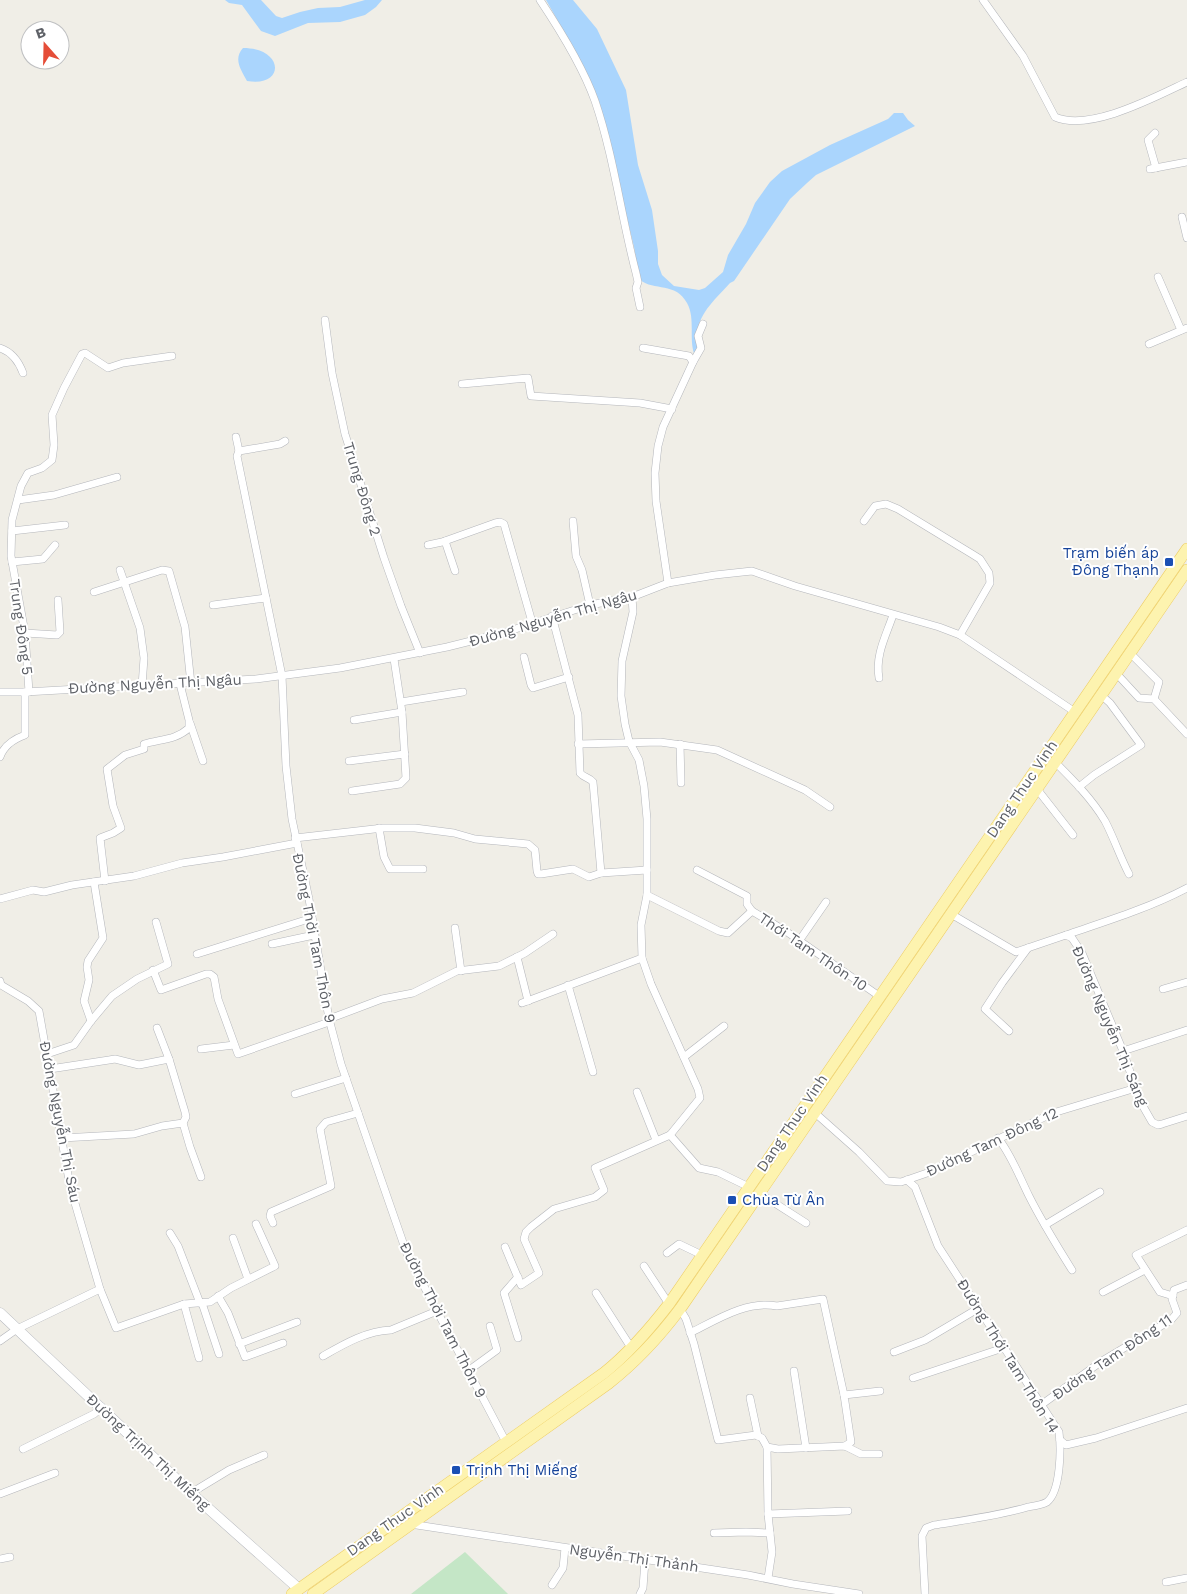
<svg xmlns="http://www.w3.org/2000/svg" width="1187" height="1594" font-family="'Work Sans',sans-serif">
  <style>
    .grass { fill: #c4e6c6 }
    .water { fill: #aad5fd }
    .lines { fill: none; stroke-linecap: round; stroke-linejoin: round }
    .street-casing { stroke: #b4b6bb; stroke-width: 8 }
    .secondary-casing { stroke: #b5b8be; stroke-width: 11 }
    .primary-casing { stroke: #eecd62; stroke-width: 12 }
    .street { stroke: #fff; stroke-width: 7 }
    .secondary { stroke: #fff; stroke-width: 10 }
    .primary { stroke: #fdf3af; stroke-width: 11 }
    .transit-dot { fill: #1a4fb4; stroke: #fff; stroke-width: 2 }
    .labels { text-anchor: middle; stroke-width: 4; stroke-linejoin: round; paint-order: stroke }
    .street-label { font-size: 15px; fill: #5e6167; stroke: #fff }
    .transit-label { font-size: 15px; fill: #164399; stroke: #fff; text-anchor: start }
  </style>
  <rect width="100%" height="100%" fill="#f0eee7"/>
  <path class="grass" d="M465,1552l43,42h-97z"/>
  <g class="water">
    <path d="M225,0h36l15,16 6,2 18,-6 18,-4 22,-1 25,-7h17l-6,7 -11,8 -25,7 -32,1 -33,13 -14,-5 -19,-26 -13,-2z"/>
    <path d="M546,0h27l24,29 29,61 12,75 14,45 6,41v13l4,11 12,11 25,4 6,-2 18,-16 5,-17 18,-31 9,-21 15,-21 12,-11 48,-26 58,-26 6,-6h9l5,7 7,6 -99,49 -9,8 -17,16 -56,82 -4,2c-13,15 -30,28 -33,50 -1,10 3,13 -2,23 -7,-16 1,-37 -8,-53 -11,-21 -33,-12 -47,-23 -3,-2 -6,-6 -8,-9l4,-13 -2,-11 -35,-145 -24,-51z"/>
    <path d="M243,48c42,0 42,40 4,33 -6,-11 -14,-22 -4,-33z"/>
  </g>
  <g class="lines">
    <g class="street-casing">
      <g id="street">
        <path d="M540,0c20,30 43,67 55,101 19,56 26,115 41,172l2,9 -2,6 4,19"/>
        <path d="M983,0l40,56 32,61c35,15 100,-20 132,-35"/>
        <path d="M1155,133l-7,7 8,28"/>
        <path d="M1150,169l37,-7"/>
        <path d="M1182,217l5,21"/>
        <path d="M1158,277l23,53"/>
        <path d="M325,320l7,53 13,61 39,124 17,48 19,47"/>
        <path d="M1149,344l38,-16"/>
        <path d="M0,348c12,4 19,14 23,25"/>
        <path d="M643,348l46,8 4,6 -30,65 -5,19 -3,27 1,28 12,82"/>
        <path d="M693,362l8,-14 -3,-12 5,-12"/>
        <path d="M462,384l66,-6 3,18 109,7 32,6"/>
        <path d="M236,437l3,14"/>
        <path d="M285,441l-5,3 -41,7 -2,5 45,220 4,90 6,53 17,80 20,120 12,45 66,190 99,188"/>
        <path d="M18,500l36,-5 63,-18"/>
        <path d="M573,521l3,35 6,14 8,35"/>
        <path d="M864,521l11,-15 11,-2 12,5 74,45 8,5 9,14 1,10 -30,52"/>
        <path d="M12,531l53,-6"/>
        <path d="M445,541l10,30"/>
        <path d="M428,545l14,-3 53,-19 5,-1 4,2 28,98"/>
        <path d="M12,562l31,-3 12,-14"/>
        <path d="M120,570l20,58 4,30 -2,28"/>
        <path d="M94,592l68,-22 7,1 16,56 6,57"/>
        <path d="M632,597l1,15 -11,49 -1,35 4,28 4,17 10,19 5,26 3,33v76l72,36 9,2 24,-22 35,21 92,64"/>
        <path d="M213,605l53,-7"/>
        <path d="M552,616l26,99 2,58c4,5 9,4 13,9l8,91"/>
        <path d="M25,633l32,2 3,-3 -2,-32"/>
        <path d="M1130,653l29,29 -5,17"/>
        <path d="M524,657l7,28 2,3 36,-11"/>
        <path d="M1116,673l23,25 15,1 33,35"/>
        <path d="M879,678c-4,-23 7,-42 14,-63"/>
        <path d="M0,692h25l231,-13 84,-11 107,-21 56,-14 87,-28 42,-8 36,-14 47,-8 37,-4 43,15 144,41 21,8 115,77"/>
        <path d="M29,692l-4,-59 -14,-77 1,-36 9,-34 7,-13 14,-5 10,-8 2,-15 -2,-30 12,-27 18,-34 3,-1 23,15 15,-5 49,-7"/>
        <path d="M401,702l62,-10"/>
        <path d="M354,720l48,-8"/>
        <path d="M190,723l13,38"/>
        <path d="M578,744l82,-2 57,8 88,40 25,17"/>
        <path d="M680,744l1,39"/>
        <path d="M0,757c4,-12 14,-18 25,-22v-43"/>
        <path d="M349,761l56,-7"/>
        <path d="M1055,762c18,18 37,37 50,59 9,17 15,36 24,53"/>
        <path d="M1079,787l15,-12 47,-30 -31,-42 -9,-8"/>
        <path d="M1037,789l36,46"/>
        <path d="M352,791l48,-7 6,-6 -4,-66 -8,-53"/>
        <path d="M379,828l5,29 6,12h33"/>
        <path d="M295,838l88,-10h32l39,5 21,6 53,5 7,6 2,21 1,3h3l32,-5 16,8 12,-4 46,-3"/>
        <path d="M697,870l50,26v8l5,7"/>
        <path d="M105,881l-5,-43 13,-5 8,-5 -8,-22 -6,-37 18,-14 19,-6v-5c17,-5 32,-4 45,-16v-8l-9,-36"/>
        <path d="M0,899l33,-9 11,2 28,-7 62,-9 48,-13 41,-6 74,-14"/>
        <path d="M951,914l65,38 50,-17 6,3 10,15 41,98 17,50 12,21 6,3 4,-1 25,-8"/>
        <path d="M455,928l6,43"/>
        <path d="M1066,935c41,-14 83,-27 121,-47"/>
        <path d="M799,941l27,-39"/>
        <path d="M272,944l42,-9"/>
        <path d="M197,954l115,-36"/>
        <path d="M517,957l11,44"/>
        <path d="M642,958l9,26 47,105 2,9 -30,37"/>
        <path d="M153,970l8,20 45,-16h4l4,3 4,22 20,55 91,-32"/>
        <path d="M0,981l1,4 27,16 11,10 31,175 30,103 -83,40 -17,12"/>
        <path d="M568,985l25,87"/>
        <path d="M1163,989l24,-7"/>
        <path d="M522,1003l120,-45 -1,-33 6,-30"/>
        <path d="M329,1019l53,-20 31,-6 44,-22 42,-5 26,-13 28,-19"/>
        <path d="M91,1021l-7,-20 5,-21 -2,-13 1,-6 15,-23 -9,-56"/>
        <path d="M157,1028l12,31"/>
        <path d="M1009,1031l-24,-22 17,-26 26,-35"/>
        <path d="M201,1049l33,-4"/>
        <path d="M1123,1051l64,-21"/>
        <path d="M47,1054l27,-9 17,-24 21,-25 25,-17 31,-15 -12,-42"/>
        <path d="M684,1057l40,-31"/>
        <path d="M50,1069l59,-9 6,-1 24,6 30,-6 16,53 1,5 -3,6"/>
        <path d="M637,1092l19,48"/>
        <path d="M295,1094l51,-16"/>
        <path d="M814,1112l45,40 28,29 14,1 26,-9 126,-60 83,-25"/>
        <path d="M62,1138l72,-4 28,-8 21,-3 7,24 11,30"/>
        <path d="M998,1138c14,18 21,38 31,58 13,26 28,50 43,74"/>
        <path d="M907,1180l8,7 23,59 121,186c2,16 2,59 -12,70 -5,3 -13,4 -19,5 -30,9 -62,13 -94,18l-8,3 -4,8 3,58"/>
        <path d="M759,1193l47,30"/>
        <path d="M273,1223l-3,-7 1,-4 60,-26 -11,-57 6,-7 32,-9"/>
        <path d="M1045,1225l55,-33"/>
        <path d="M170,1233l8,13 22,57"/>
        <path d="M233,1238l15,41"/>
        <path d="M505,1247l16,38 18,-12 -15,-34 2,-7 5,-5 23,-18 41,-12 9,-7 -9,-22 75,-33 29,33 19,4 31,15"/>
        <path d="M667,1253l12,-9 23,11"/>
        <path d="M644,1266l25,38"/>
        <path d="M100,1289l16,39 68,-24 26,-2 21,-14 44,-22 -19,-42"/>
        <path d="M1103,1292l42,-22"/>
        <path d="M596,1293l36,56"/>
        <path d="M218,1296l10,17 17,44 38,-14"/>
        <path d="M1173,1296l-13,-4 -24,-37 51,-25"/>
        <path d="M202,1303l17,51"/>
        <path d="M184,1304l15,54"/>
        <path d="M680,1309l6,10 8,25 24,96 38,-5 6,3 5,9"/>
        <path d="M690,1333c26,-13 57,-33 87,-27l46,-7 21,96"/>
        <path d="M518,1338l-14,-45 14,-16"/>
        <path d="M239,1344l58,-22"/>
        <path d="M894,1352l31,-12 54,-32"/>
        <path d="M323,1356c21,-12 43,-25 68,-26l46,-19"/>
        <path d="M468,1371l29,-21 -7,-24"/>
        <path d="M794,1371l12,77"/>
        <path d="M913,1378l90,-30"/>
        <path d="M750,1398l8,38"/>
        <path d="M1041,1405l61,-44 69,-41 6,-7 -5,-14 2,-9 13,-5"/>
        <path d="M1060,1440l6,5 30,-7 91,-30"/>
        <path d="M845,1446l6,-4 -7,-47 36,-4"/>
        <path d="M23,1449l71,-35 8,-7"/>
        <path d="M191,1493l38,-23 35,-15"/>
        <path d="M0,1494l55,-21"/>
        <path d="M768,1514l80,-3"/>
        <path d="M410,1524l338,51 45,9 66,10"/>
        <path d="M714,1533l32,-1 24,1"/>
        <path d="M0,1559l10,-2"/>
        <path d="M768,1578l4,-26 -4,-38 -1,-67 11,2 67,-3 16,8h18"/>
        <path d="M1166,1582l21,-4"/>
        <path d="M552,1585l11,-17 2,-20"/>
        <path d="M640,1594l3,-6 2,-28"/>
      </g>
    </g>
    <g class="secondary-casing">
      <path id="secondary" d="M0,1313l191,180 108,96"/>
    </g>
    <g class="primary-casing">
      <g id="primary">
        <path d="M292,1594l312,-221c25,-20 45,-43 65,-69l518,-755"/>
        <path d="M313,1594l296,-211c28,-22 50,-46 71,-74l507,-739"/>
      </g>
    </g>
    <use href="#street" class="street"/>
    <use href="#secondary" class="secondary"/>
    <use href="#primary" class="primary"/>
  </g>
  <g class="transit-dot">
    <rect x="1164" y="557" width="10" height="10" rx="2.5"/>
    <rect x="727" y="1195" width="10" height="10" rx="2.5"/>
    <rect x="451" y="1465" width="10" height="10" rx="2.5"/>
  </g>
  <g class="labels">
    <g class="street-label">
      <text transform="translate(362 489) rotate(73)" y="5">Trung Đông 2</text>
      <text transform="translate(553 618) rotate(-16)" y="5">Đường Nguyễn Thị Ngâu</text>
      <text transform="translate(21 627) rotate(82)" y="5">Trung Đông 5</text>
      <text transform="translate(155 684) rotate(-3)" y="5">Đường Nguyễn Thị Ngâu</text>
      <text transform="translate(1022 789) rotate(-56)" y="5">Dang Thuc Vinh</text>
      <text transform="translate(314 938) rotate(79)" y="5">Đường Thời Tam Thôn 9</text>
      <text transform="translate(813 952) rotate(34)" y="5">Thới Tam Thôn 10</text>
      <text transform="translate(1110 1026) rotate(67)" y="5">Đường Nguyễn Thị Sáng</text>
      <text transform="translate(60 1122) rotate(79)" y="5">Đường Nguyễn Thị Sáu</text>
      <text transform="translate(792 1123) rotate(-56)" y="5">Dang Thuc Vinh</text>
      <text transform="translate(992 1142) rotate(-25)" y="5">Đường Tam Đông 12</text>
      <text transform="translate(443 1320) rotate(63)" y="5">Đường Thời Tam Thôn 9</text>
      <text transform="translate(1008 1356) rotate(58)" y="5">Đường Thới Tam Thôn 14</text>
      <text transform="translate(1112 1357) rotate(-34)" y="5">Đường Tam Đông 11</text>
      <text transform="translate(148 1452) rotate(43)" y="5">Đường Trịnh Thị Miếng</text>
      <text transform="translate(395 1520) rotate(-35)" y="5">Dang Thuc Vinh</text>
      <text transform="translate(634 1558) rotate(8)" y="5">Nguyễn Thị Thảnh</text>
    </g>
    <g class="transit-label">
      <text x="1159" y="558" text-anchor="end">Trạm biến áp<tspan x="1159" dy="17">Đông Thạnh</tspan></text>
      <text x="742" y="1205">Chùa Từ Ân</text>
      <text x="466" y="1475">Trịnh Thị Miếng</text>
    </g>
  </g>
  <g transform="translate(45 45) rotate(340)"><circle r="24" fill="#ffffff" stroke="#bfc0c2"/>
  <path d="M0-4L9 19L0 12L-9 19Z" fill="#e54d38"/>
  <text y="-8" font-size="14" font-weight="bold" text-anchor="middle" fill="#5e6167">B</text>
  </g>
</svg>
